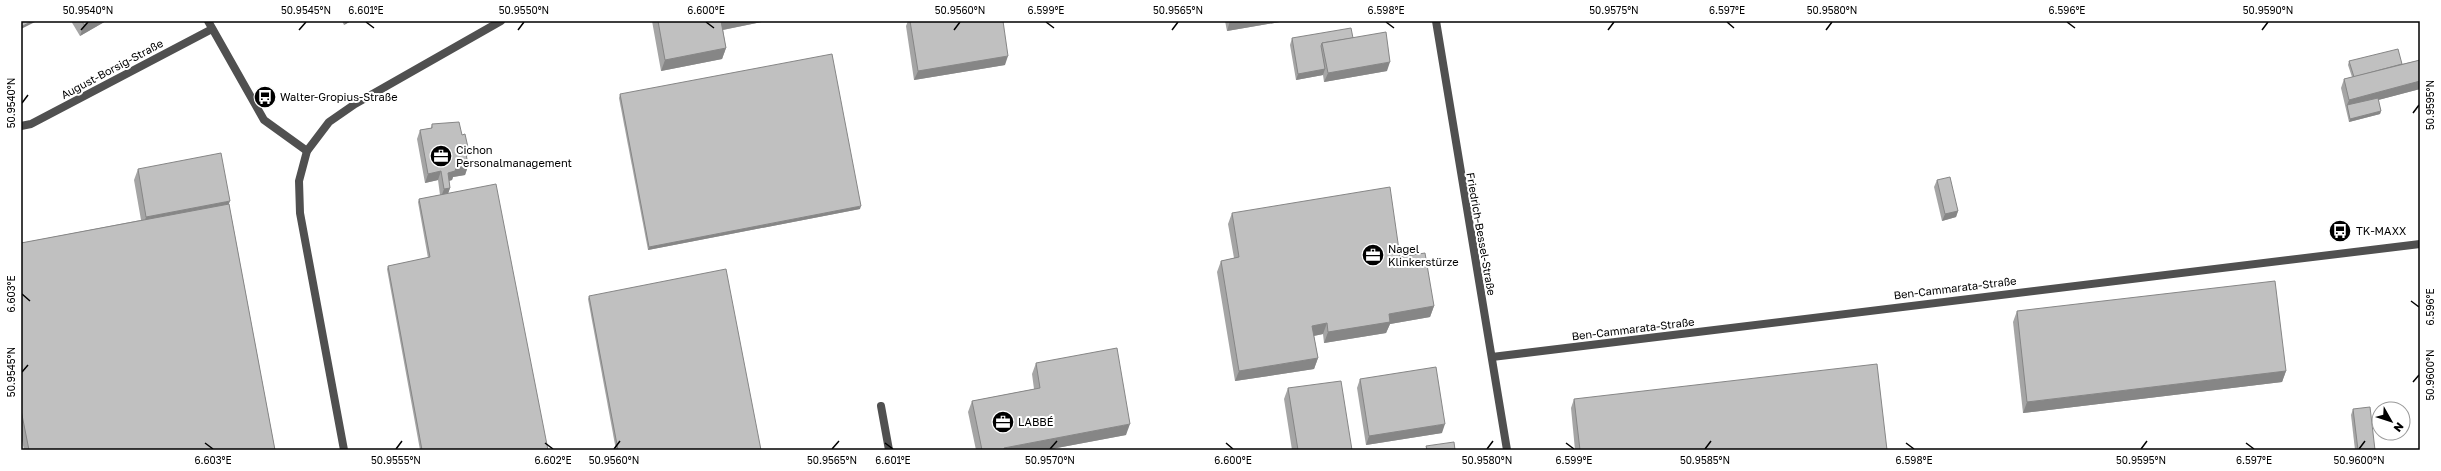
<svg xmlns="http://www.w3.org/2000/svg" width="2441" height="471" font-family="'Golos Text',sans-serif">
  <style>
    .lines { fill: none; stroke-linecap: round; stroke-linejoin: round }
    .street { stroke: #505050; stroke-width: 8 }
    .wall { fill: #a5a5a5 }
    .shaded-wall { fill: #868686 }
    .building { fill: #c0c0c0; stroke: #868686 }
    .ticks { fill: none; stroke: #000; stroke-width: 1.5 }
    .labels { text-anchor: middle; stroke-width: 4; stroke-linejoin: round; paint-order: stroke }
    .street-label { font-size: 11px; fill: #000; stroke: #fff }
    .poi-label { font-size: 11px; fill: #000; stroke: #fff; text-anchor: start }
    .neatline { fill: none; stroke: #000; stroke-width: 1.5 }
    .ticks-label { font-size: 10px; text-anchor: middle; fill: #000 }
  </style>
  <rect width="100%" height="100%" fill="#fff"/>
  <g class="lines">
    <g class="street">
      <path d="M208,21l56,99 43,31"/>
      <path d="M1436,21l71,429"/>
      <path d="M21,126l10,-2 181,-95"/>
      <path d="M1492,357l928,-113"/>
      <path d="M881,406l8,44"/>
      <path d="M344,450l-44,-237 -1,-32 8,-30 22,-29 26,-18 146,-83"/>
    </g>
  </g>
  <g class="wall">
    <path d="M71,21h35l-26,15z"/>
    <path d="M342,21h9l-7,4z"/>
    <path d="M652,21h115l-44,9 3,18 -4,11 -61,12z"/>
    <path d="M908,21h95l2,44 -91,15 -8,-54z"/>
    <path d="M1225,21h61l-59,10z"/>
    <path d="M1292,38h61l34,33 -63,11 -1,-7 -27,5 -6,-35z"/>
    <path d="M2420,60v29l-42,11 3,11 -1,3 -31,8 -8,-34 3,-9 8,-2 -4,-12 1,-4 53,3z"/>
    <path d="M620,94l240,115 -212,41 -29,-152z"/>
    <path d="M432,124l34,34 2,8 -3,9 -12,2 -1,3 -3,1 1,7 -2,5 100,257h-128l-33,-181 1,-3 40,-8 -10,-56 1,-3 21,-4 -2,-15 -13,3 -8,-44 3,-9 11,-2z"/>
    <path d="M138,169l91,35 46,246h-251l-3,-14v-193l120,-23 -7,-40z"/>
    <path d="M1937,180l21,31 -2,6 -14,4 -8,-34z"/>
    <path d="M1232,213l168,44 34,49 -4,11 -40,7 -4,9 -62,10 -1,-9 -9,2 4,22 -4,11 -79,12 -18,-109 4,-11 13,-3 -6,-34z"/>
    <path d="M589,296l172,154h-145l-28,-151z"/>
    <path d="M2017,311l269,60 -4,11 -259,31 -10,-91z"/>
    <path d="M1036,363l90,72 -80,15h-70l-8,-38 4,-11 62,-12 -2,-15z"/>
    <path d="M1360,379l82,54 -76,12 -9,-57z"/>
    <path d="M1288,388l64,62h-60l-8,-51z"/>
    <path d="M1574,399l313,51h-312l-4,-42z"/>
    <path d="M2353,409l22,41h-20l-4,-35z"/>
  </g>
  <g class="shaded-wall">
    <path d="M32,21h5l-16,8v-2z"/>
    <path d="M91,21h15l-26,15 4,-11z"/>
    <path d="M347,21h4l-7,4 2,-3z"/>
    <path d="M721,21h46l-50,10z"/>
    <path d="M1230,21h56l-59,10z"/>
    <path d="M726,48l-4,11 -61,12 4,-11z"/>
    <path d="M1008,56l-3,9 -91,15 4,-9z"/>
    <path d="M1390,62l-3,9 -63,11 4,-9z"/>
    <path d="M1325,69l-2,6 -27,5 2,-6z"/>
    <path d="M2420,81v8l-72,19 -1,-3 2,-5z"/>
    <path d="M2381,111l-1,3 -31,8 1,-3z"/>
    <path d="M469,152l-4,9 1,-8z"/>
    <path d="M468,166l-3,9 -12,2 -1,3 -8,2 4,-9 8,-5z"/>
    <path d="M441,171l-3,9 -13,3 3,-9z"/>
    <path d="M450,188l-3,9h-6l3,-8z"/>
    <path d="M230,201l-4,11 -84,16 4,-11z"/>
    <path d="M861,206l-1,3 -212,41 1,-3z"/>
    <path d="M1958,211l-2,6 -14,4 3,-7z"/>
    <path d="M1434,306l-4,11 -40,7 -4,9 -62,10 4,-11 61,-18z"/>
    <path d="M1327,323l-4,11 -15,3 4,-11z"/>
    <path d="M1318,358l-4,11 -79,12 4,-10z"/>
    <path d="M2286,371l-4,11 -259,31 4,-11z"/>
    <path d="M1130,424l-4,11 -80,15h-43l1,-2z"/>
    <path d="M1445,424l-3,9 -76,12 3,-9z"/>
  </g>
  <g class="building">
    <path d="M21,21h11l-11,6z"/>
    <path d="M82,21h9l-7,4z"/>
    <path d="M658,21h63l5,27 -61,12z"/>
    <path d="M910,21h93l5,35 -90,15z"/>
    <path d="M1351,28l2,10 -31,5 -1,3 4,23 -27,5 -6,-36z"/>
    <path d="M1386,32l4,30 -62,11 -6,-30z"/>
    <path d="M2398,49l4,15 -48,13 -5,-16z"/>
    <path d="M832,54l29,152 -212,41 -29,-153z"/>
    <path d="M2420,60v21l-71,19 -5,-21z"/>
    <path d="M2378,98l3,13 -31,8 -3,-14z"/>
    <path d="M459,122l3,13 3,-1 4,18 -3,1 2,13 -12,2 -1,3 -7,2 2,15 -6,1 -3,-18 -13,3 -8,-44 12,-2v-4z"/>
    <path d="M221,153l9,48 -84,16 -8,-48z"/>
    <path d="M1950,177l8,34 -13,3 -8,-34z"/>
    <path d="M496,184l52,266h-126l-34,-184 42,-9 -11,-58z"/>
    <path d="M1390,187l10,70 25,-4 9,53 -45,8 1,8 -62,10 -1,-9 -15,3 6,32 -79,13 -18,-110 18,-4 -7,-44z"/>
    <path d="M229,204l46,246h-246l-8,-40v-167z"/>
    <path d="M726,269l35,181h-143l-29,-154z"/>
    <path d="M2275,281l11,90 -259,31 -10,-91z"/>
    <path d="M1117,348l13,76 -126,24v2h-22l-10,-49 68,-13 -4,-25z"/>
    <path d="M1877,364l10,86h-307l-6,-51z"/>
    <path d="M1436,367l9,57 -76,12 -9,-57z"/>
    <path d="M1341,381l11,69h-54l-10,-62z"/>
    <path d="M2370,407l5,43h-17l-5,-41z"/>
    <path d="M1454,442l1,8h-28l-1,-4z"/>
  </g>
  <path class="ticks" d="M366,22l8,6M706,22l8,6M1046,22l8,6M1386,22l8,6M1727,22l7,6M2067,22l8,6M81,30l7,-8M299,30l7,-8M518,30l6,-8M954,30l6,-8M1172,30l6,-8M1608,30l6,-8M1826,30l6,-8M2262,30l6,-8M22,103l6,-8M2413,113l6,-8M22,294l8,7M2411,301l8,6M22,372l6,-7M2413,382l6,-7M205,443l8,6M545,443l8,6M885,443l8,6M1226,443l7,6M1566,443l8,6M1906,443l8,6M2246,443l8,6M396,449l6,-8M614,449l6,-8M832,449l7,-8M1050,449l7,-8M1487,449l6,-8M1705,449l6,-8M2141,449l6,-8M2359,449l6,-8"/>
  <defs>
    <g id="bus-disc" transform="scale(1.15)"><circle r="9.5" fill="#000" stroke="#fff"/><path d="M-5-6H5V4H4V6H2V4H-2V6H-4V4H-5ZM-3.5-4V0h7V-4ZM-3.5 1.2v1.5H-2V1.2ZM2 1.2v1.5H3.5V1.2Z" fill="#fff"/></g>
    <g id="office-disc" transform="scale(1.15)"><circle r="9.5" fill="#000" stroke="#fff"/><path d="M-6-3h4V-5.5h4V-3h4V5H-6ZM-1-4.5V-3h2v-1.5ZM-6 0V1H6V0Z" fill="#fff"/></g>
  </defs>
  <g fill-rule="evenodd">
    <use href="#bus-disc" x="265" y="97"/>
    <use href="#office-disc" x="441" y="156"/>
    <use href="#bus-disc" x="2340" y="231"/>
    <use href="#office-disc" x="1373" y="255"/>
    <use href="#office-disc" x="1003" y="422"/>
  </g>
  <g class="labels">
    <g class="street-label">
      <text transform="translate(112 69) rotate(-28)" y="4">August-Borsig-Straße</text>
      <text transform="translate(1481 234) rotate(80)" y="4">Friedrich-Bessel-Straße</text>
      <text transform="translate(1955 288) rotate(-7)" y="4">Ben-Cammarata-Straße</text>
      <text transform="translate(1633 329) rotate(-7)" y="4">Ben-Cammarata-Straße</text>
    </g>
    <g class="poi-label">
      <text x="280" y="101">Walter-Gropius-Straße</text>
      <text x="456" y="154">Cichon<tspan x="456" dy="13">Personalmanagement</tspan></text>
      <text x="2356" y="235">TK-MAXX</text>
      <text x="1388" y="253">Nagel<tspan x="1388" dy="13">Klinkerstürze</tspan></text>
      <text x="1018" y="426">LABBÉ</text>
    </g>
  </g>
  <rect width="2441" height="471" fill="none" stroke="#ffffff" stroke-width="44"/>
  <g transform="translate(2391 421) rotate(129)"><circle r="19" fill="#ffffff" stroke="#999999"/>
  <path d="M0-3L7 15L0 10L-7 15Z" fill="#000000"/>
  <text y="-6" font-size="11" font-weight="bold" text-anchor="middle" fill="#000000">N</text>
  </g>
  <rect x="22" y="22" width="2397" height="427" class="neatline"/>
  <g class="ticks-label">
    <text x="88" y="14">50.9540°N</text>
    <text x="306" y="14">50.9545°N</text>
    <text x="366" y="14">6.601°E</text>
    <text x="524" y="14">50.9550°N</text>
    <text x="706" y="14">6.600°E</text>
    <text x="960" y="14">50.9560°N</text>
    <text x="1046" y="14">6.599°E</text>
    <text x="1178" y="14">50.9565°N</text>
    <text x="1386" y="14">6.598°E</text>
    <text x="1614" y="14">50.9575°N</text>
    <text x="1727" y="14">6.597°E</text>
    <text x="1832" y="14">50.9580°N</text>
    <text x="2067" y="14">6.596°E</text>
    <text x="2268" y="14">50.9590°N</text>
    <text transform="translate(11 103) rotate(-90)" y="4">50.9540°N</text>
    <text transform="translate(2430 105) rotate(-90)" y="4">50.9595°N</text>
    <text transform="translate(11 294) rotate(-90)" y="4">6.603°E</text>
    <text transform="translate(2430 307) rotate(-90)" y="4">6.596°E</text>
    <text transform="translate(11 372) rotate(-90)" y="4">50.9545°N</text>
    <text transform="translate(2430 375) rotate(-90)" y="4">50.9600°N</text>
    <text x="213" y="464">6.603°E</text>
    <text x="396" y="464">50.9555°N</text>
    <text x="553" y="464">6.602°E</text>
    <text x="614" y="464">50.9560°N</text>
    <text x="832" y="464">50.9565°N</text>
    <text x="893" y="464">6.601°E</text>
    <text x="1050" y="464">50.9570°N</text>
    <text x="1233" y="464">6.600°E</text>
    <text x="1487" y="464">50.9580°N</text>
    <text x="1574" y="464">6.599°E</text>
    <text x="1705" y="464">50.9585°N</text>
    <text x="1914" y="464">6.598°E</text>
    <text x="2141" y="464">50.9595°N</text>
    <text x="2254" y="464">6.597°E</text>
    <text x="2359" y="464">50.9600°N</text>
  </g>
</svg>
